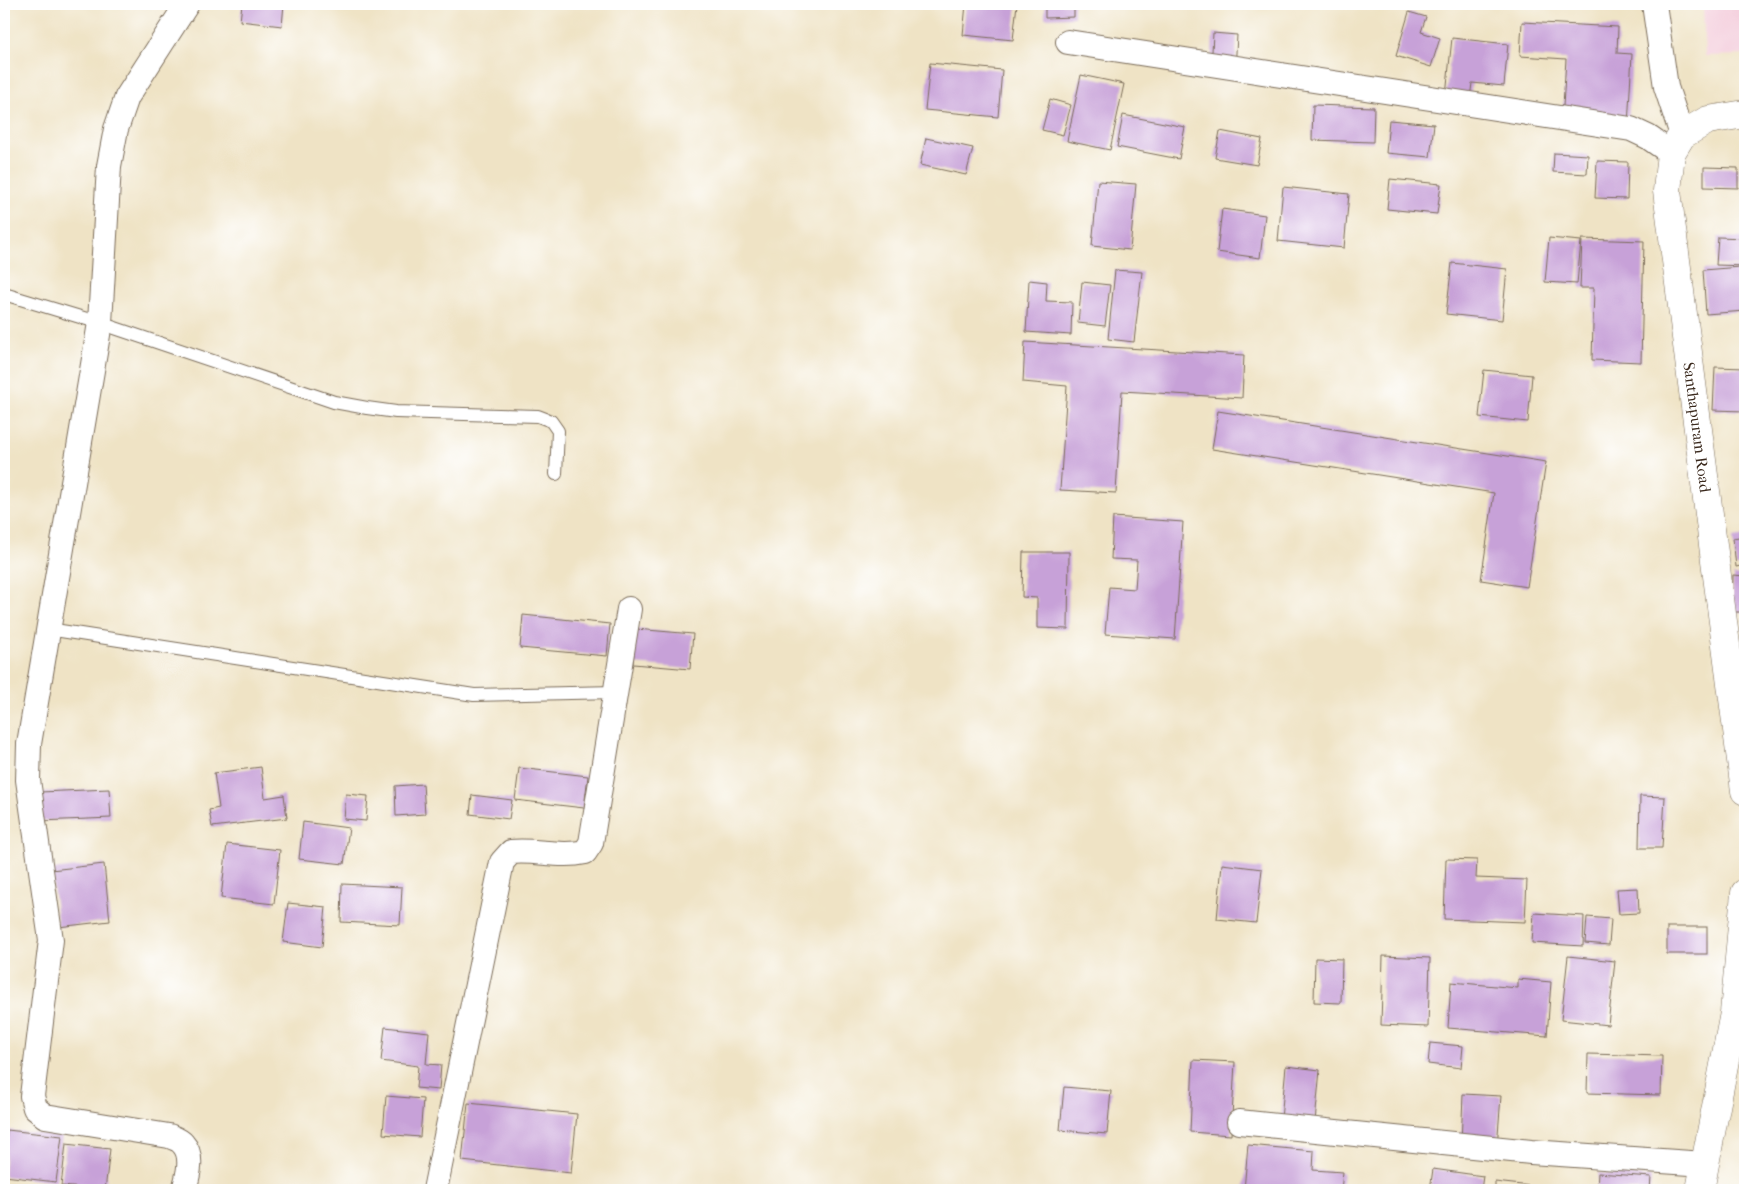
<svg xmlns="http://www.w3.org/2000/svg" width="1749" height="1194" font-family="'IM FELL French Canon',serif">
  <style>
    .built { fill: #f4cfdd }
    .building { fill: #c7a1d8 }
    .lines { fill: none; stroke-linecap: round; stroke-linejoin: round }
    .lane-casing { stroke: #7a6b58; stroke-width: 14 }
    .street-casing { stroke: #7a6b58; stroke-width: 26 }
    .secondary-casing { stroke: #7a6b58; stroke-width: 29 }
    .lane { stroke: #fff; stroke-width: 12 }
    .street { stroke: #fff; stroke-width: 24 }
    .secondary { stroke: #fff; stroke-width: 28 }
    .labels { text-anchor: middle; stroke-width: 4; stroke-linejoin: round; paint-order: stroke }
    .street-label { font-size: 16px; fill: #3b2a1e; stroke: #fff }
  </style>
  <rect width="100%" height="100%" fill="#fff"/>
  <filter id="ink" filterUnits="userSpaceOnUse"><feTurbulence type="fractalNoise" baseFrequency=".02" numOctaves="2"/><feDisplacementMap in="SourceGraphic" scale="10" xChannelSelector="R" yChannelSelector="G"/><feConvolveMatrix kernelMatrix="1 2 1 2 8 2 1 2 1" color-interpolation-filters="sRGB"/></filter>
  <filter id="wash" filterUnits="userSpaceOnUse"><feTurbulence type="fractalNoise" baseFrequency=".0096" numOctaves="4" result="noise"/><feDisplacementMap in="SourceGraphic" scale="20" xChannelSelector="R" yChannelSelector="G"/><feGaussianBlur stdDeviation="1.12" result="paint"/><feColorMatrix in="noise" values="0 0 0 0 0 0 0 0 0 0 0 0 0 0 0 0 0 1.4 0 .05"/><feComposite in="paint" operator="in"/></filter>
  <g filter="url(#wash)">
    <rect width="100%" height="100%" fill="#efe3c5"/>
    <path class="built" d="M1703,4h42v51l-40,1z"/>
    <g id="blocks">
      <g class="building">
        <path d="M242,4h42l-2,22 -42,-5z"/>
        <path d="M966,4h51l-4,36 -50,-5z"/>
        <path d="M1045,4h29v13l-29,1z"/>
        <path d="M1409,12l17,5 -5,15 19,6 -9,29 -35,-11z"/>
        <path d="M1522,22l96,5 -1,26 15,1 -4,72 -66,-4 4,-63 -46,-3z"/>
        <path d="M1213,33l24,2 -2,36 -24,-1z"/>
        <path d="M1452,38l56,6 -4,42 -32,-3 -3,23 -24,-2z"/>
        <path d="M930,63l72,7 -4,47 -73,-7z"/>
        <path d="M1081,75l43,9 -14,66 -43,-9z"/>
        <path d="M1050,99l21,6 -8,30 -21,-5z"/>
        <path d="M1313,105l61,2 -1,35 -61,-2z"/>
        <path d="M1123,115l62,12 -6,32 -62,-12z"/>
        <path d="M1389,120l45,4 -4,33 -44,-4z"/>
        <path d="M1220,131l42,8 -5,26 -42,-7z"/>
        <path d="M926,138l47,10 -7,27 -46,-10z"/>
        <path d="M1554,153l34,2 -1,19 -34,-2z"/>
        <path d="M1597,161l31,1 -1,37 -32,-1z"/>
        <path d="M1704,167l34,1v20l-34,-1z"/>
        <path d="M1390,179l51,5 -4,30 -50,-5z"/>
        <path d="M1098,181l38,3 -6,66 -38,-4z"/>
        <path d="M1283,187l66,7 -5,54 -66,-7z"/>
        <path d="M1222,209l43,6 -5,43 -43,-6z"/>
        <path d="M1718,237l27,1v28l-29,-1z"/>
        <path d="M1549,238l32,3 -4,43 -32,-2z"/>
        <path d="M1582,239l62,2 -3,121 -49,-2 2,-72h-14z"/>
        <path d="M1452,263l55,6 -5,51 -56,-6z"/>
        <path d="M1740,267l2,12h3v32l-39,3 -3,-44z"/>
        <path d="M1115,270l27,2 -8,70 -26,-3z"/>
        <path d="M1029,280l18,2 -1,19 26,1 -1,33 -45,-3z"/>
        <path d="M1082,282l28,3 -5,41 -27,-3z"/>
        <path d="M1025,342l219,13 -2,43 -120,-7 -6,102 -56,-3 7,-104 -44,-4z"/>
        <path d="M1715,367l30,1v43l-32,-1z"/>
        <path d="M1484,370l48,5 -4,47 -49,-5z"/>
        <path d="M1218,411l328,51 -19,125 -46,-7 13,-87 -282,-44z"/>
        <path d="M1113,517l70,5 -8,117 -70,-5 4,-47 26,2 2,-29 -26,-1z"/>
        <path d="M1745,536v29l-9,2 -3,-29z"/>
        <path d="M1023,552h46l-1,77 -31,-1v-30l-15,-1z"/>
        <path d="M1733,575l12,1v36h-13z"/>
        <path d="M523,615l87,9 -3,32 -87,-8z"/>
        <path d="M636,629l57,5 -3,35 -57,-5z"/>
        <path d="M261,767l4,31 19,-3 3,23 -75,9 -3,-17 10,-2 -5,-35z"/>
        <path d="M519,768l69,8 -4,32 -69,-8z"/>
        <path d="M423,784l2,30 -29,2 -1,-30z"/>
        <path d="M109,789l2,29 -70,3 -1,-29z"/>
        <path d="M346,794l22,2 -2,25 -22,-2z"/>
        <path d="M472,795l40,5 -3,19 -39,-5z"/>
        <path d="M1640,796l25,1 -3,51h-23z"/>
        <path d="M303,822l46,6 -5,36 -45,-5z"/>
        <path d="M227,844l53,6 -6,54 -53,-6z"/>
        <path d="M1446,859l31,1 -1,18 51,2 -2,42 -81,-3z"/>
        <path d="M104,864l6,57 -52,6 -7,-57z"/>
        <path d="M1222,864l40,5 -6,54 -39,-4z"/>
        <path d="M342,884l60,3 -2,38 -59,-3z"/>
        <path d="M1638,888l1,25 -20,1 -2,-25z"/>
        <path d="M288,903l38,4 -4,40 -39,-5z"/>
        <path d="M1534,913l50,3 -1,30 -51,-3z"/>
        <path d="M1587,917l24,2 -2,26 -24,-2z"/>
        <rect x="1667" y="927" width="40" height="27"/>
        <path d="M1383,956l47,2 -2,69 -47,-2z"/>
        <path d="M1568,956l47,5 -7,64 -47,-5z"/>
        <path d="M1315,958l27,1 -1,44 -27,-1z"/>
        <path d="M1518,979l33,3 -4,54 -99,-8 3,-46 67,6z"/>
        <path d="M385,1027l44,5 -3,32 15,1 -2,25 -23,-2 2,-22 -37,-5z"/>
        <path d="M1430,1043l33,3 -2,22 -33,-4z"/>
        <path d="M1588,1054l74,2 -1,39 -74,-2z"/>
        <path d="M1193,1060l42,2 -4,73 -41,-3z"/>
        <path d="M1286,1066l34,4 -5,52 -34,-3z"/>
        <path d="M1064,1087l47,4 -4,43 -47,-4z"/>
        <path d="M1463,1094l38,2 -4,51 -36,-2z"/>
        <path d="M386,1096l37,3 -3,38 -37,-3z"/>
        <path d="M468,1103l109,11 -6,59 -109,-12z"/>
        <path d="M7,1130l55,6 -6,46 -52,-6z"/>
        <path d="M66,1144l44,5 -5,41 -44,-4z"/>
        <path d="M1248,1145l66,6 -1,19 30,2 -2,18h-97z"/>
        <path d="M1433,1169l50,7 -2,14h-51z"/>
        <path d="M1598,1173l53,4 -1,13h-53z"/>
        <path d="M1495,1182l36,4 -1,4h-35z"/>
      </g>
    </g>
  </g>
  <g filter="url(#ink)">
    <use href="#blocks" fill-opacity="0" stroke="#7a6b58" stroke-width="1"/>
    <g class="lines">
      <g class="lane-casing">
        <g id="lane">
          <path d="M4,294l96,29 234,79 33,6 29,4 142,4 13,5 7,10 -2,43"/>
          <path d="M48,629l426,66 142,-3"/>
        </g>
      </g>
      <g class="street-casing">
        <g id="street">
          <path d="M1654,4l12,83 16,48"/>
          <path d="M1068,42l563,87 17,8 23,16"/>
          <path d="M1239,1122l292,30 174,12"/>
          <path d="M184,1190c4,-14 10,-34 -1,-46 -3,-4 -9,-6 -14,-8l-124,-20 -10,-8 -3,-12 19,-156 -23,-160 1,-36 71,-421 9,-157 7,-37 11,-32 60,-93"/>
          <path d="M435,1190l67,-328 9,-10c24,-3 49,6 74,0l6,-9 38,-234"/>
        </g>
      </g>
      <g class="secondary-casing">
        <g id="secondary">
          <path id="s1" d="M1745,114l-37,6 -26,15 -11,18 -4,38 78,600"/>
          <path d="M1700,1190l34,-177 11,-120"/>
        </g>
      </g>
      <use href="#lane" class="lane"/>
      <use href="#street" class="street"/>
      <use href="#secondary" class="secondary"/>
    </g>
  </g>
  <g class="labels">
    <g class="street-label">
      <text dy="6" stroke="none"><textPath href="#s1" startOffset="365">Santhapuram Road</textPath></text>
    </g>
  </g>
  <rect width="1749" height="1194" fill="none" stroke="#fff" stroke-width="20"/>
</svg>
